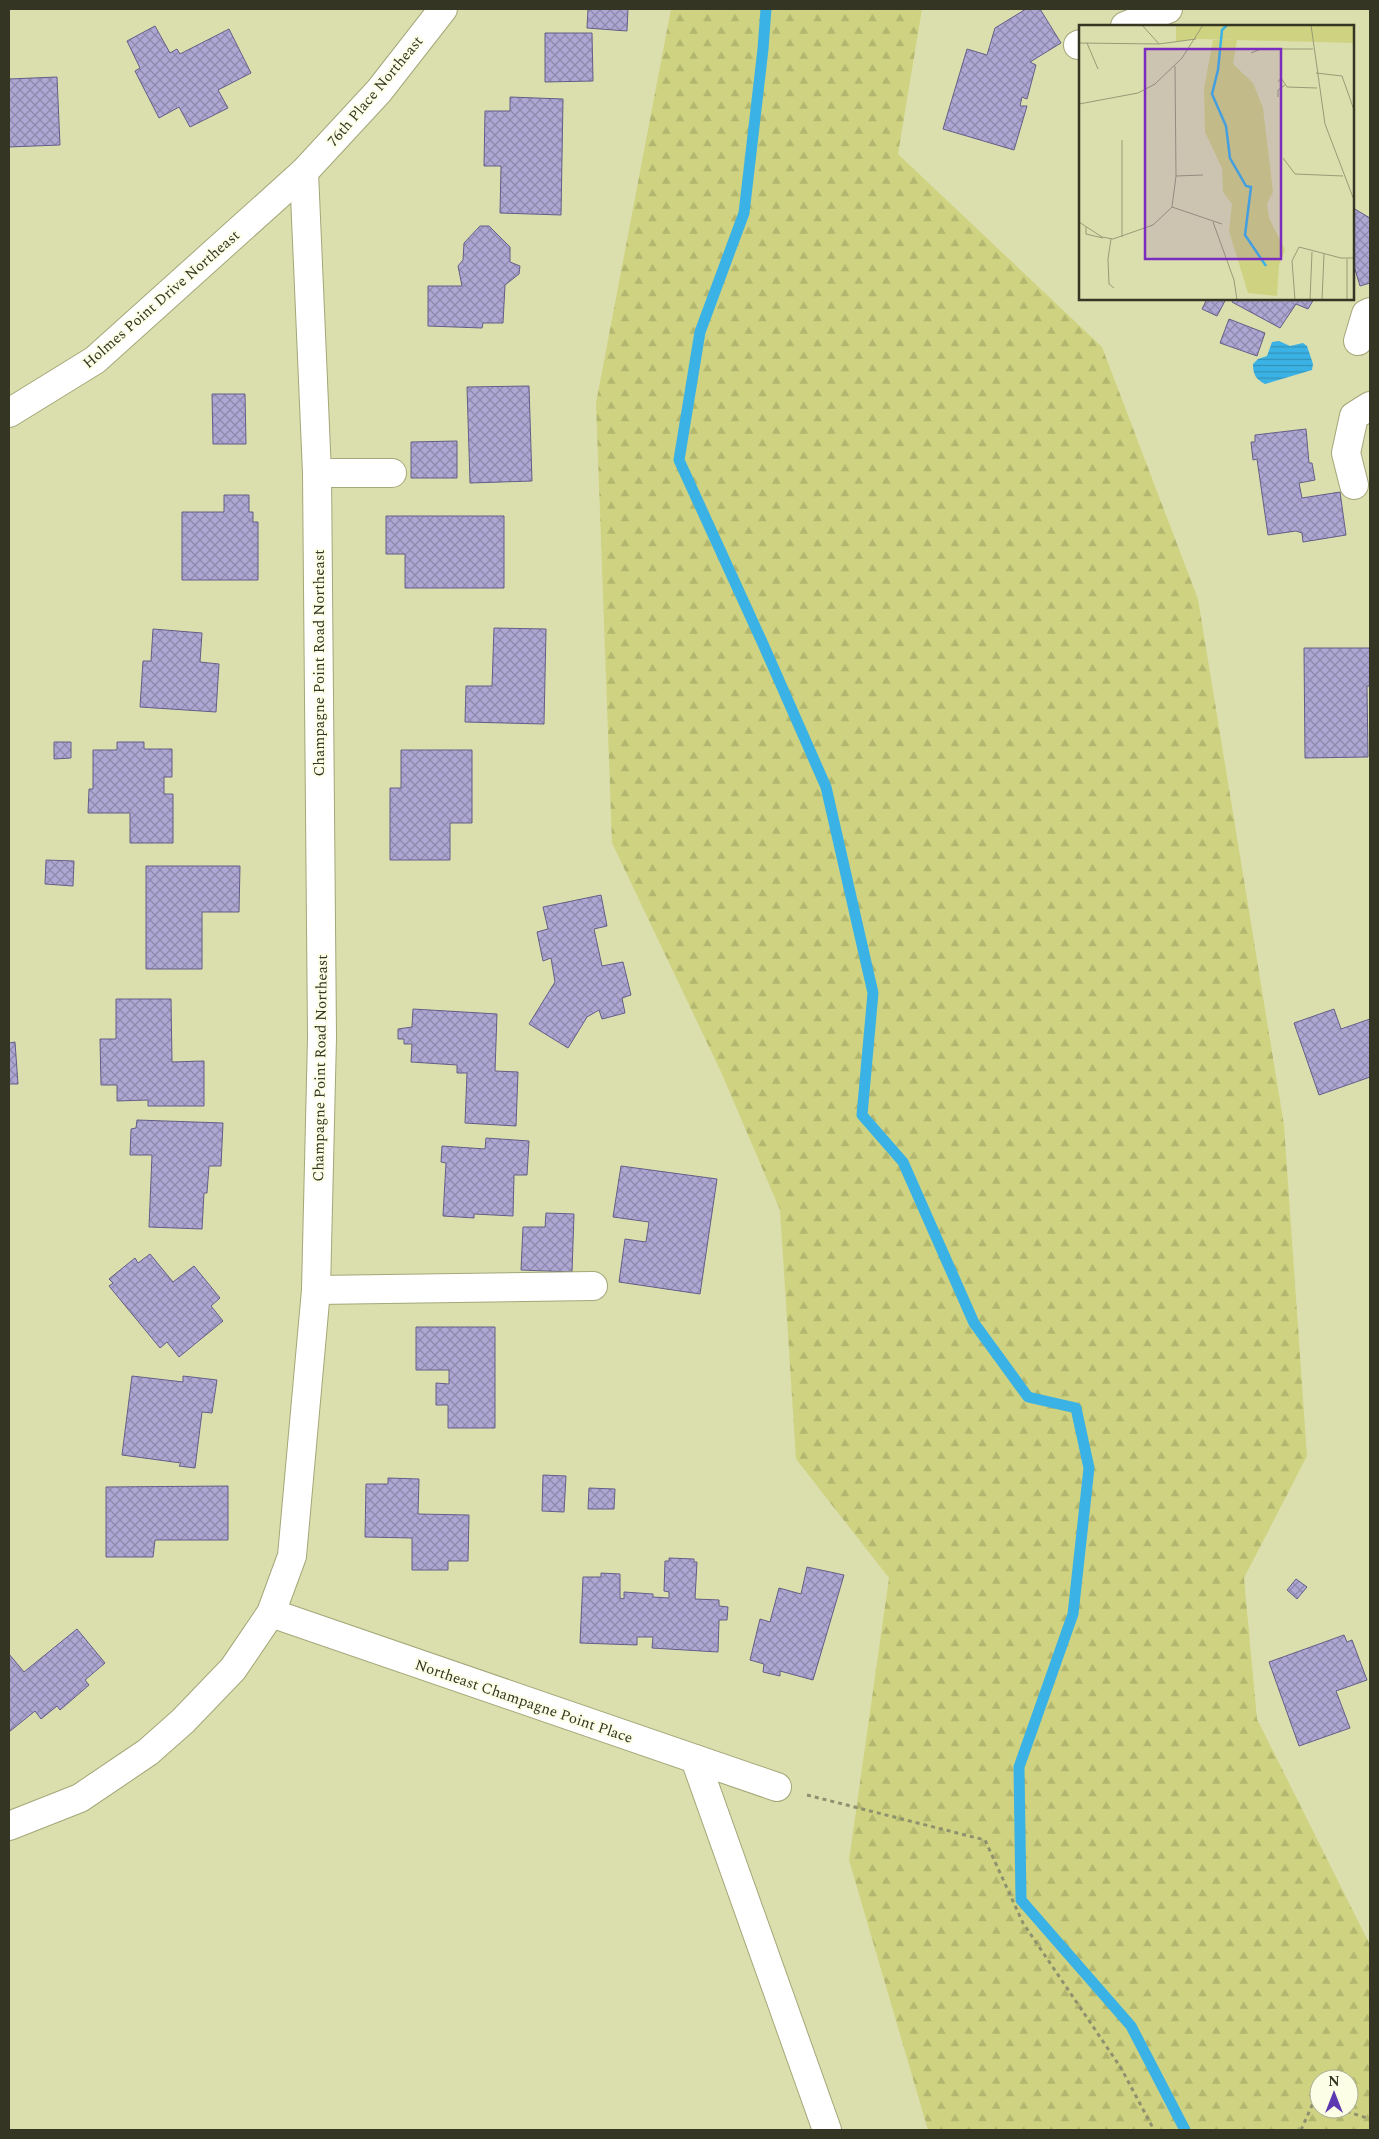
<svg xmlns="http://www.w3.org/2000/svg" width="1379" height="2139" font-family="Spectral,serif">
  <style>
    .forest { fill: url(#forest-firs); fill-rule: evenodd }
    .water { fill: url(#water-rules) }
    .lines { fill: none; stroke-linecap: round; stroke-linejoin: round }
    .stream { stroke: #3bb2e5; stroke-width: 11 }
    .building { fill: url(#building-cross-hatch); stroke: #645e87 }
    .minor-casing { stroke: #a4a778; stroke-width: 30 }
    .path { stroke: #8e916e; stroke-width: 3; stroke-dasharray: 4 4; stroke-linecap: butt }
    .minor { stroke: #fff; stroke-width: 28 }
    .labels { text-anchor: middle; stroke-width: 4; stroke-linejoin: round; paint-order: stroke }
    .street-label { font-size: 15px; fill: #343522; stroke: #fcfee5 }
    .inset-river { fill: none; stroke: #3bb2e5; stroke-width: 2.5 }
    .inset-road { fill: none; stroke: #989b76; stroke-width: 1 }
    .view { fill: #7b2cbf; fill-opacity: 0.15; stroke: #7b2cbf; stroke-width: 2.5 }
    .inset-edge { fill: none; stroke: #343522; stroke-width: 2.5 }
  </style>
  <defs>
    <pattern id="forest-firs" width="22" height="20" patternUnits="userSpaceOnUse" patternTransform="scale(1.25)"><rect width="22" height="20" fill="#cfd381"/><path d="M5 1l3.5 6h-7zM16 11l3.5 6h-7z" fill="#b2b66f"/></pattern>
    <pattern id="water-rules" width="6" height="5" patternUnits="userSpaceOnUse" patternTransform="scale(1.25)"><rect width="6" height="5" fill="#3bb2e5"/><path d="M0 2.5h6" fill="none" stroke="#3292b9"/></pattern>
    <pattern id="building-cross-hatch" width="8" height="8" patternUnits="userSpaceOnUse" patternTransform="scale(1.25)"><rect width="8" height="8" fill="#ada7d4"/><path d="M0 0l8 8M0 8l8-8" fill="none" stroke="#8e89ac"/></pattern>
  </defs>
  <rect width="100%" height="100%" fill="#dbdfae"/>
  <path class="forest" d="M671,9h251l-24,145 204,193 96,252 86,526 23,331 -63,122 13,141 113,226v185h-442l-79,-270 40,-282 -93,-119 -16,-249 -59,-138 -109,-229 -16,-440zM1319,2079h30v30h-30z"/>
  <path class="water" d="M1279,341l11,5 13,-3 4,3 6,18 -1,6 -47,14c-9,-5 -12,-9 -12,-20l5,-5 9,-3 5,-14z"/>
  <g class="lines">
    <path class="stream" d="M766,9l-3,40 -19,164 -44,119 -21,128 84,184 63,143 47,206 -11,122 41,47 71,161 54,74 48,11 13,60 -16,146 -54,153 2,133 110,126 54,104"/>
  </g>
  <g class="building">
    <path d="M588,9h40l-1,22 -40,-3z"/>
    <path d="M1026,9h14l21,34 -31,19 6,3 -9,34 -5,-2 -2,9h7l-13,44 -71,-21 24,-80 20,6 8,-27z"/>
    <path d="M155,26l15,27 7,-4 3,5 49,-25 22,44 -33,17 10,18 -38,19 -11,-20 -20,11 -24,-47 5,-3 -13,-27z"/>
    <path d="M545,33h47l1,48 -48,1z"/>
    <path d="M57,77l3,68 -51,2v-68z"/>
    <path d="M510,97l53,2 -2,116 -61,-2 1,-47h-17l1,-55h25z"/>
    <path d="M1353,208l17,10v65l-10,3 -7,-23z"/>
    <path d="M480,226h9l21,21v15l10,4 -1,8 -14,11 -2,38h-20l-1,5 -54,-2v-40h34l-4,-20 5,-6 1,-17z"/>
    <path d="M1207,299h19l-9,17 -15,-7z"/>
    <path d="M1233,299h81l-6,10 -12,-5 -16,24 -48,-26z"/>
    <path d="M1229,319l36,14 -8,23 -37,-13z"/>
    <path d="M529,386l3,95 -62,2 -3,-96z"/>
    <path d="M212,394h33l1,50h-33z"/>
    <path d="M1306,429l3,34h3l3,17 -16,3 3,15 38,-6 6,43 -43,7 -1,-9 -6,-2 -28,4 -11,-76 -4,1 -2,-18h4v-7z"/>
    <path d="M457,441v37h-46v-36z"/>
    <path d="M224,495h25v17h4v10h5v58h-76v-68h42z"/>
    <path d="M386,516h118v72h-99v-34h-19z"/>
    <path d="M494,628l52,1 -2,95 -79,-2 1,-36h26z"/>
    <path d="M153,629l49,4 -2,29 19,2 -3,48 -76,-5 3,-46h8z"/>
    <path d="M1304,648h66v38h-3l1,71 -63,1z"/>
    <path d="M54,742h17v16l-17,1z"/>
    <path d="M117,742h27v7h28v28h-8v17h9v49h-43v-30h-42l1,-24h4v-39h24z"/>
    <path d="M401,750h71v73h-22v37h-60v-72h11z"/>
    <path d="M46,860l28,1 -1,25 -28,-2z"/>
    <path d="M146,866h94l-1,46h-37v57h-56z"/>
    <path d="M601,895l6,31 -13,3 8,37 21,-4 8,33 -9,3 3,15 -23,6 -3,-9 -12,7 -19,31 -39,-24 26,-42 -4,-24 -8,3 -6,-29 11,-3 -5,-22z"/>
    <path d="M116,999h55l1,63 32,-1v45h-56v-6l-31,1v-16h-16l-1,-46h16z"/>
    <path d="M413,1009l84,5 -2,57 23,1 -2,54 -51,-3 2,-50h-10v-8l-46,-3 1,-18h-8v-5h-6v-10l14,-2z"/>
    <path d="M1334,1009l7,20 29,-10v58l-51,18 -25,-72z"/>
    <path d="M15,1042l3,42h-9v-41z"/>
    <path d="M137,1120l86,3 -2,43h-12l-2,27h-3l-2,36 -53,-2 3,-72h-22l1,-26 5,-1z"/>
    <path d="M486,1138l43,3 -2,34h-13l-1,41 -39,-2v4l-31,-2 3,-53 -5,-1 1,-16 43,3z"/>
    <path d="M621,1166l96,13 -17,115 -81,-12 6,-43 21,3 3,-20 -36,-5z"/>
    <path d="M546,1213l28,1 -2,58 -51,-2 2,-43h22z"/>
    <path d="M150,1254l23,28 21,-16 26,32 -9,8 12,15 -44,36 -12,-15 -7,6 -51,-62 4,-3 -4,-4 26,-21 3,5z"/>
    <path d="M416,1327h79v101h-47v-23h-12v-22l13,1v-14h-33z"/>
    <path d="M132,1376l51,6v-6l34,4 -5,33 -10,-1 -7,56 -16,-2 2,-3 -59,-8z"/>
    <path d="M543,1475l23,1 -2,36 -22,-1z"/>
    <path d="M388,1478l31,1 -1,35 51,1 -1,46h-20v9h-36v-32l-47,-1 1,-53h22z"/>
    <path d="M228,1486v54h-73l-2,17h-47v-70z"/>
    <path d="M589,1488l26,1 -1,20h-26z"/>
    <path d="M669,1558l25,1v3h3l-2,37 24,1v6l9,1 -1,13h-8l-1,32 -66,-4 1,-11h-16v8l-57,-2 3,-66h18v-4l19,1v24l4,1v-7l29,2v3l16,1v-6l-5,-1 1,-30h4z"/>
    <path d="M807,1567l37,8 -31,105 -33,-9v5l-17,-4 1,-8 -14,-4 10,-41 10,3 9,-34 22,6z"/>
    <path d="M1296,1579l11,8 -10,12 -10,-9z"/>
    <path d="M77,1629l28,34 -20,17 4,5 -29,25 -3,-4 -16,13 -6,-8 -26,21v-78l15,18z"/>
    <path d="M1344,1635l3,7 5,-2 15,40 -31,11 14,37 -51,18 -30,-84z"/>
  </g>
  <g class="lines">
    <g class="minor-casing">
      <g id="minor">
        <path d="M1125,26l43,-17"/>
        <path d="M1078,45l2,-1"/>
        <path d="M1358,341l8,-27 4,-2"/>
        <path d="M9,413l86,-53 209,-188 75,-81 64,-82"/>
        <path d="M317,473h75"/>
        <path d="M1354,485l-8,-32 8,-37 16,-10"/>
        <path d="M316,1290l277,-4"/>
        <path d="M271,1613l506,174"/>
        <path d="M695,1759l132,371"/>
        <path d="M9,1826l71,-28 68,-46 35,-31 50,-52 38,-56 21,-57 24,-266 6,-253 -5,-564 -13,-301"/>
      </g>
    </g>
    <g class="path">
      <path d="M807,1795l178,45 38,83 98,145 33,62"/>
      <path d="M1339,2109l31,10"/>
      <path d="M1301,2130l13,-29 5,2"/>
    </g>
    <use href="#minor" class="minor"/>
  </g>
  <g class="labels">
    <g class="street-label">
      <text transform="translate(375 91) rotate(-50)" y="5">76th Place Northeast</text>
      <text transform="translate(161 299) rotate(-41)" y="5">Holmes Point Drive Northeast</text>
      <text transform="translate(319 663) rotate(-90)" y="5">Champagne Point Road Northeast</text>
      <text transform="translate(320 1068) rotate(-89)" y="5">Champagne Point Road Northeast</text>
      <text transform="translate(524 1701) rotate(19)" y="5">Northeast Champagne Point Place</text>
    </g>
  </g>
  <g transform="translate(1079 25)">
    <rect width="275" height="275" fill="#dbdfae"/>
    <path d="M134,15h24l-4,24 20,19 10,25 10,84 -6,12 2,14 16,32 -6,15 -2,31 -29,-3 -19,-62 3,-27 -9,-12 -1,-24 -17,-36 -1,-43z" fill="#cfd381"/>
    <path d="M97,0h178v18l-158,-4 -20,3z" fill="#cfd381"/>
    <path class="inset-river" d="M148,0l-5,5 -4,40 -6,24 14,32 4,32 16,28 5,1 -6,48 21,31"/>
    <path class="inset-road" d="M63,0l17,19M232,0l14,99 29,76M0,18l80,1 37,-5M8,18l11,26M172,28l10,-4h52M237,48l26,3 12,34M199,57l3,-4 6,9 30,1M199,72v-7l7,-5M0,79l59,-11 17,-9 27,-26 21,-33M43,115v97M204,133l12,16 48,2M97,151l27,-1M93,182l50,17M0,197l23,15 11,2 40,-14 19,-18 4,-31 -1,-110M134,197l21,58 3,20M7,202v7l17,4M32,214l-3,20 1,25 5,4M216,275l-3,-39 7,-14 42,11h13M231,275l2,-48M243,275l2,-46M268,275v-41"/>
    <path class="view" d="M66,24h136v210h-136z"/>
    <rect width="275" height="275" class="inset-edge"/>
  </g>
  <rect width="1379" height="2139" fill="none" stroke="#343522" stroke-width="20"/>
  <g transform="translate(1334 2094)"><circle r="24" fill="#fcfee5" stroke="#acae97"/>
  <path d="M0-4L9 19L0 12L-9 19Z" fill="#5c39b1"/>
  <text y="-8" font-size="14" font-weight="bold" text-anchor="middle" fill="#343522">N</text>
  </g>
</svg>
